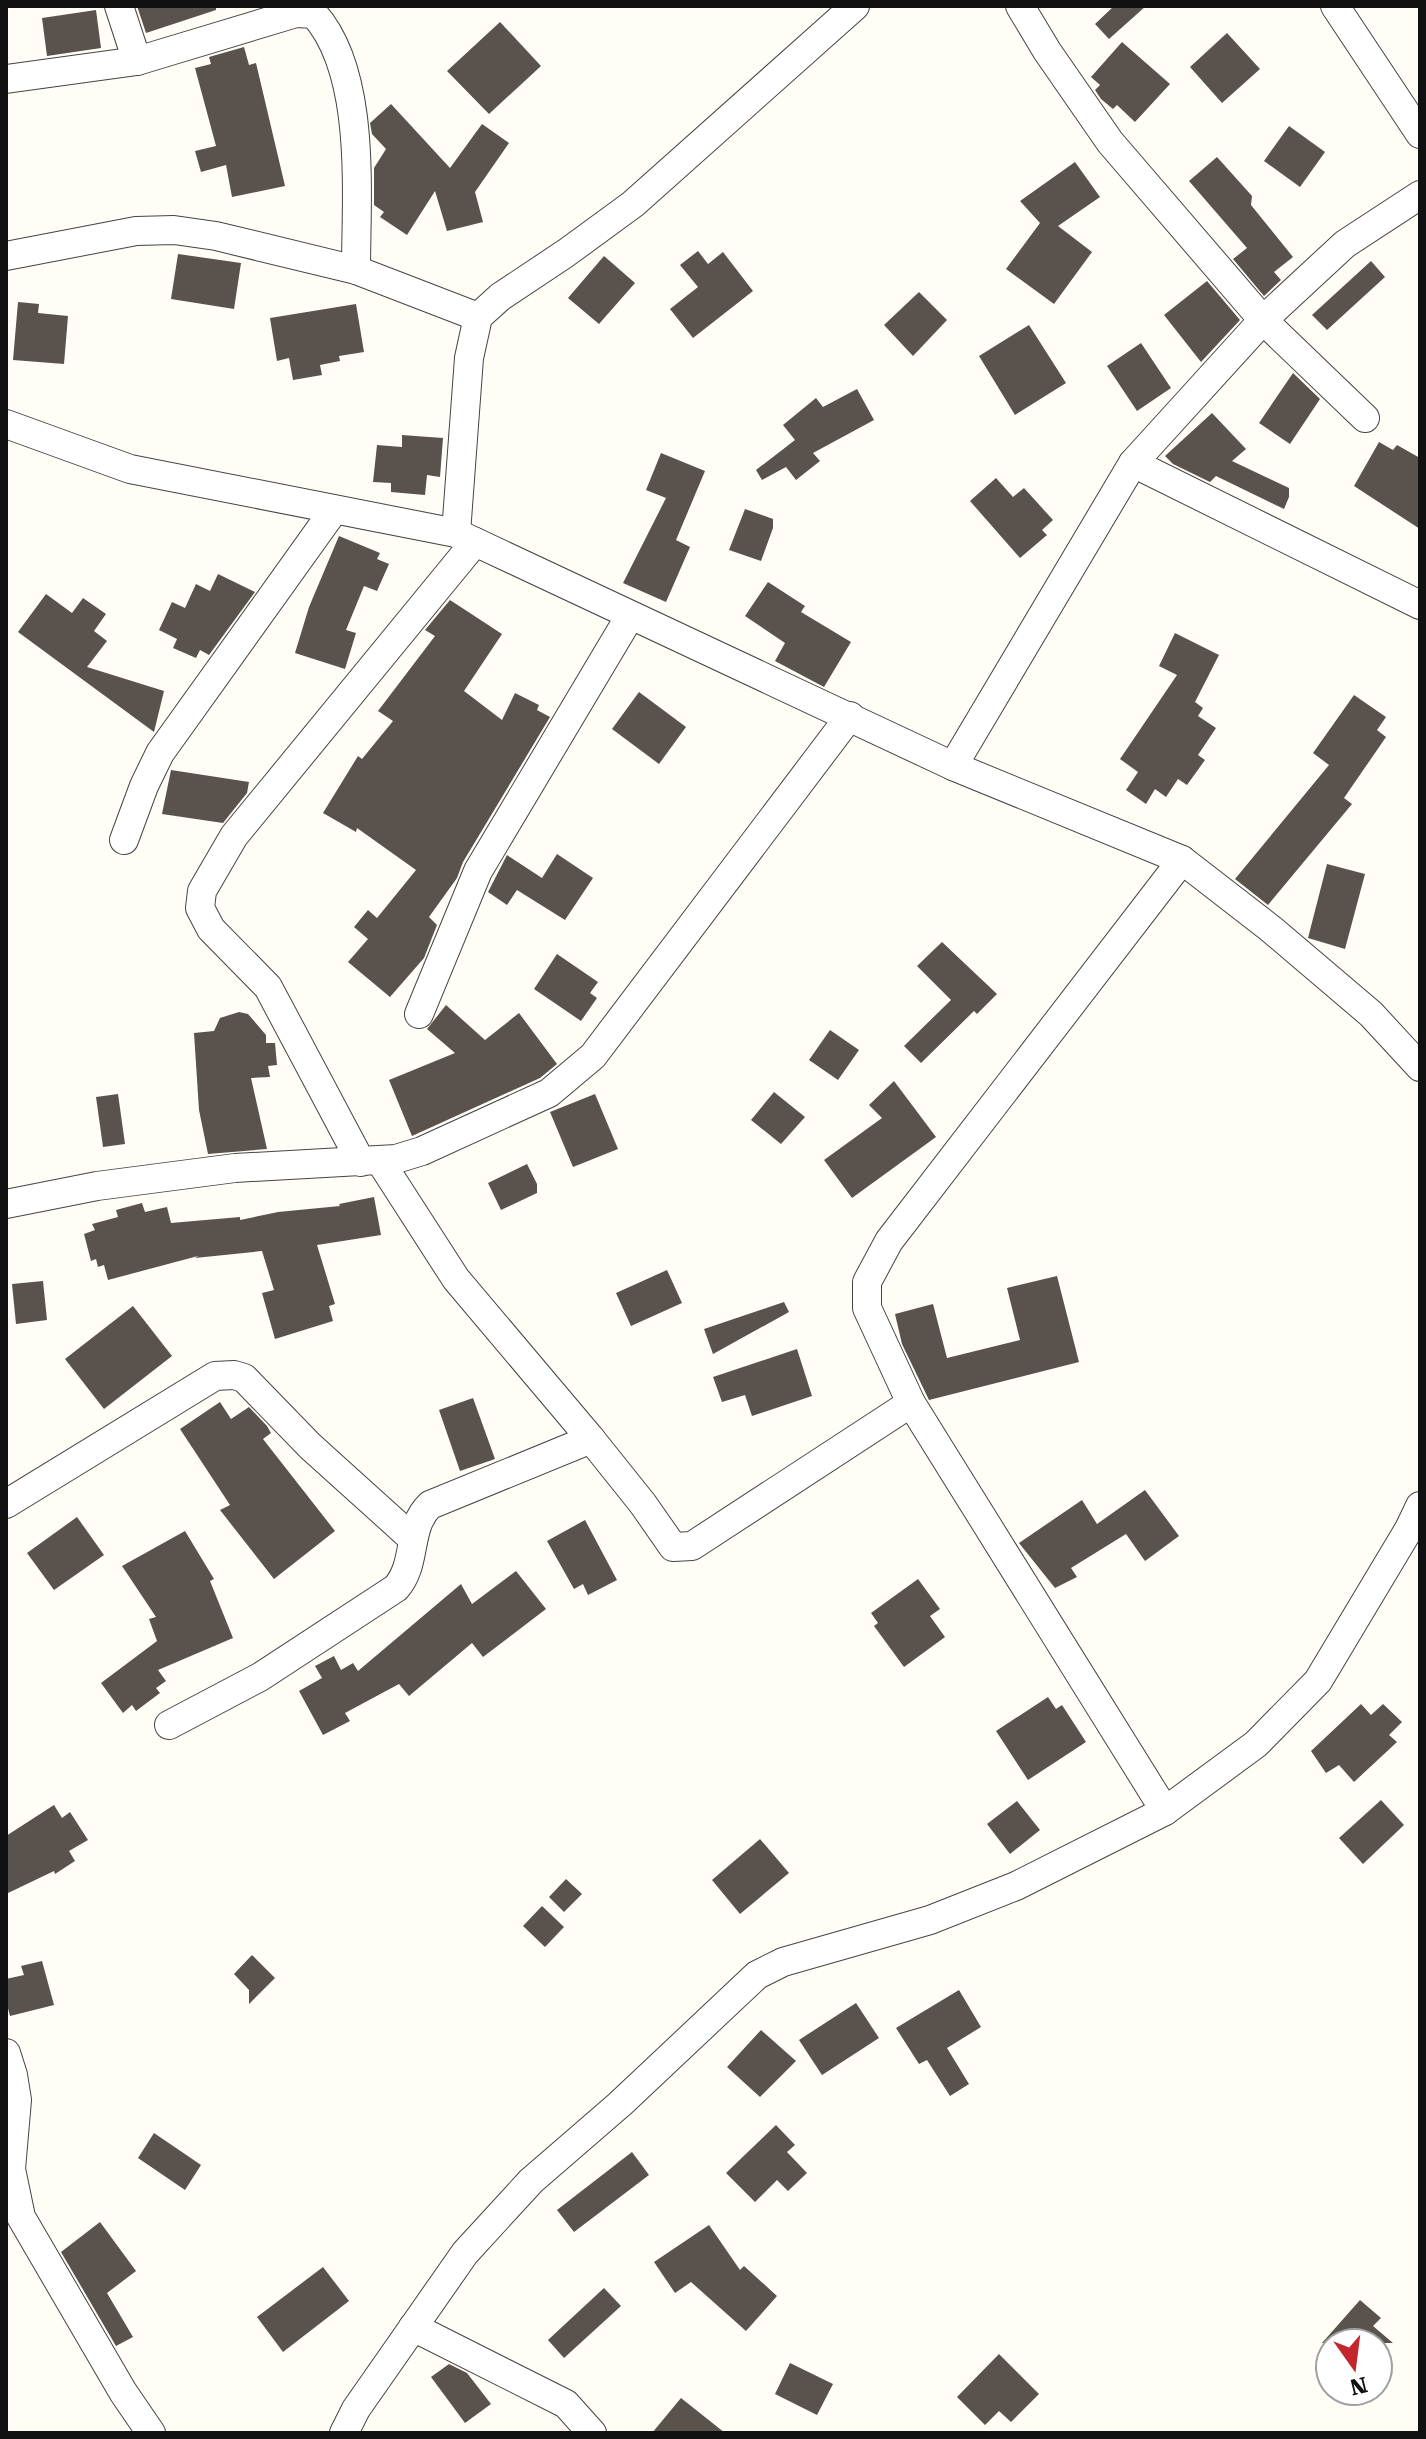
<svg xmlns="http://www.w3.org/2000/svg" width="1426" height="2439" font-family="'Roboto Serif',serif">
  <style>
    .building { fill: #5a524d }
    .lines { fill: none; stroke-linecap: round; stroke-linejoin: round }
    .minor-casing { stroke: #444; stroke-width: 30 }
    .minor { stroke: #fff; stroke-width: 28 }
  </style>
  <rect width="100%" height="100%" fill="#fffdf5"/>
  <g class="building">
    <path d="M137,6h79v4l-70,23z"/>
    <path d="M1114,6h32l-37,33 -14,-15z"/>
    <path d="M96,10l5,38 -54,8 -5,-38z"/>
    <path d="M500,22l41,44 -52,48 -42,-43z"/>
    <path d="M1227,33l33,36 -38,34 -32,-36z"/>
    <path d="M1122,42l48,42 -35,38 -18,-17 -4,4 -12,-10 -6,-9 5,-5 -9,-8z"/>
    <path d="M244,47l5,18 7,-2 29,123 -53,11 -6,-32 -25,7 -6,-21 21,-5 -21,-78 16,-4 -2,-7z"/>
    <path d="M391,104l59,64 32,-44 27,19 -34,49 8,30 -36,9 -12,-40 -28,44 -27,-18 4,-5 -10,-7v-37l12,-19 -14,-15 -2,-11z"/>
    <path d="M1289,126l36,26 -25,35 -36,-26z"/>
    <path d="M1217,157l35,39 -1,9 42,52 -19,15 7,8 -17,16 -31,-37 14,-11 -58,-67z"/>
    <path d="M1075,162l25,35 -42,29 34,26 -38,52 -48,-35 34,-46 -20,-22z"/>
    <path d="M698,251l10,13 15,-12 30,39 -60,47 -23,-29 28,-22 -18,-22z"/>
    <path d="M178,254l63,9 -7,46 -63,-10z"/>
    <path d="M604,256l31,27 -36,41 -31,-26z"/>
    <path d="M1371,261l14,16 -58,53 -15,-15z"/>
    <path d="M1207,281l33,39 -39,42 -37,-47z"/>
    <path d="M919,292l28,28 -34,36 -29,-31z"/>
    <path d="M18,302l21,2 -1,9 30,3 -4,48 -51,-4z"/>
    <path d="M356,304l8,48 -25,4 1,5 -20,4 2,10 -29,5 -4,-22 -12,3 -7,-43z"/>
    <path d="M1029,325l37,58 -51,32 -36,-59z"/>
    <path d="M1141,343l30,45 -34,23 -30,-45z"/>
    <path d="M1293,373l27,26 -30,45 -31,-21z"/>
    <path d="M857,389l17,31 -61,33 7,8 -24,19 -10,-13 -24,13 -6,-10 39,-30 -12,-15 33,-27 7,9z"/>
    <path d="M1212,413l34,36 -14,12 57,27v9l-5,12 -68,-33 -6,6 -37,-18 -8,-8z"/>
    <path d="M402,435l41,3 -3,39 -13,-2 -2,20 -34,-3v-9l-18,-1 4,-37 25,2z"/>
    <path d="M1379,442l14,8 4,-5 23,13v71l-66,-43z"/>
    <path d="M661,453l44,18 -29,69 14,7 -24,55 -43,-19 43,-85 -20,-8z"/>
    <path d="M996,478l17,19 11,-9 29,32 -11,10 5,5 -27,23 -50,-57z"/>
    <path d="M745,509l28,10v9l-12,33 -32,-11z"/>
    <path d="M339,536l41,17 -3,6 12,5 -12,27 -13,-5 -18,44 10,3 -11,36 -50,-16 14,-46z"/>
    <path d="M218,574l37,18 -46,63 -9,-5 -4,8 -23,-10 4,-9 -18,-9 13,-28 13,6 11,-24 14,7z"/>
    <path d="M768,582l37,24 -4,6 50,30 -27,45 -49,-26 10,-18 -40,-27z"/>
    <path d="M46,594l26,19 11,-15 23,16 -12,17 13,10 -20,26 77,24 -10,41 -136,-100z"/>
    <path d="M450,600l52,34 -38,57 38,29 13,-27 24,12 -2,5 13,7 -87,145 -6,16 -28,39 8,8 -13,33 -34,39 -42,-35 20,-23 -14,-12 14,-17 9,8 39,-48 -59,-42 -1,4 -33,-19 35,-57 4,3 31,-38 -15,-10 57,-75 -10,-6z"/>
    <path d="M1175,633l44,22 -24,47 8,6 -5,8 18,12 -18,27 7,5 -18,25 -9,-6 -12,18 -11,-8 -9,15 -20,-14 12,-18 -18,-13 57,-84 -18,-9z"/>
    <path d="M639,692l47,35 -27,37 -47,-35z"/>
    <path d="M1354,695l32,22 -9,13 9,7 -42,61 8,6 -84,101 -33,-26 94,-114 -16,-12z"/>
    <path d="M171,770l78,12 -2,11 -24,30 -61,-9z"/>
    <path d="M557,854l36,24 -28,42 -48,-30 -10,15 -19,-13 19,-37 35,23z"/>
    <path d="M1327,864l38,10 -20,75 -37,-11z"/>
    <path d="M942,942l55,52 -20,20 -3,-3 -53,52 -17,-17 47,-46 -34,-34z"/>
    <path d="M557,954l41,28 -8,11 7,5 -16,23 -47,-32z"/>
    <path d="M446,1005l39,35 34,-27 38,51 -17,14 -128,58 -23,-56 66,-27 -28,-24z"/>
    <path d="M239,1012l9,2 18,21v8h9l2,22 -9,1 2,11 -19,1 16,71 -59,5 -9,-44 -5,-77 20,-2 6,-13z"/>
    <path d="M830,1030l29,20 -21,30 -29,-20z"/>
    <path d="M894,1081l42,56 -84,61 -28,-38 58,-42 -13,-13z"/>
    <path d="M774,1092l31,25 -24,27 -30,-24z"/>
    <path d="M118,1094l7,50 -22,3 -7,-50z"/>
    <path d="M595,1094l23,55 -45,18 -23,-55z"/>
    <path d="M527,1164l10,20v9l-36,17 -13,-27z"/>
    <path d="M374,1197l7,38 -64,10 18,59 -6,2 4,15 -58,18 -13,-46 12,-3 -12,-39 -67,7 3,-2 -90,24 -4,-15 -6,2 -2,-8 -5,2 -7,-27 11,-4 -3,-6 26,-7 -2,-7 26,-7 3,9 22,-5 4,16 69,-6v3l38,-8 62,-6 -1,-2z"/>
    <path d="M667,1270l15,33 -51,23 -15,-33z"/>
    <path d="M1057,1276l22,86 -150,38 -27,-56 -7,-30 38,-10 14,54 73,-18 -13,-52z"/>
    <path d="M43,1281l4,39 -31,4 -4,-40z"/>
    <path d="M784,1302l5,10 -76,42 -9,-25z"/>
    <path d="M133,1306l39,50 -68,53 -39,-50z"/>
    <path d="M797,1349l15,47 -60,20 -7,-21 -23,7 -9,-25z"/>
    <path d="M473,1398l22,61 -35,12 -21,-61z"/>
    <path d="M220,1402l11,17 18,-12 18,19 4,7 -8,6 72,92 -61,48 -54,-69 10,-5 -50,-76z"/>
    <path d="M1145,1490l34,46 -34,25 -19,-27 -55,34 6,9 -22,11 -36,-45 63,-43 15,24z"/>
    <path d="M77,1517l27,38 -50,35 -27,-37z"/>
    <path d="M585,1520l32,60 -29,15 -5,-11 -9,5 -27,-48z"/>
    <path d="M185,1531l29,48 -4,2 23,57 -75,32 8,11 -10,7 4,5 -24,18 -4,-6 -9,8 -22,-30 56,-42 -8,-22 7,-2 -34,-51z"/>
    <path d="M516,1571l30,38 -63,48 -11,-14 -63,53 -10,-12 -54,29 5,8 -27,14 -24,-44 23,-13 -7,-12 19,-10 7,14 12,-7 5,8 103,-87 11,20z"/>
    <path d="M918,1579l22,30 -10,7 15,21 -41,30 -30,-41 4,-3 -7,-10z"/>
    <path d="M1048,1697l8,12 6,-4 24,37 -58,38 -32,-49z"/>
    <path d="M1361,1704l10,11 12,-11 19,18 -13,13 8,7 -43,40 -15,-17 -13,8 -15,-22z"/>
    <path d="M1381,1800l23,25 -41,39 -24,-26z"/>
    <path d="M1017,1801l23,29 -30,24 -23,-30z"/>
    <path d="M54,1805l8,13 8,-6 18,28 -19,11 6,10 -20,13 -1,-3 -48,23v-58z"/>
    <path d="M760,1839l29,34 -49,41 -28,-34z"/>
    <path d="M566,1879l16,15 -18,18 -15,-15z"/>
    <path d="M542,1906l22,21 -19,20 -22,-21z"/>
    <path d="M252,1955l23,23 -26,26v-14l-15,-16z"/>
    <path d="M42,1961l12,44 -44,11 -4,-15v-22l18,-4 -3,-9z"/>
    <path d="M959,1990l22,37 -34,21 22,36 -19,12 -23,-36 -8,4 -23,-36z"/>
    <path d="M856,2003l23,35 -57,37 -23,-35z"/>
    <path d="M761,2030l35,31 -36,36 -33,-30z"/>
    <path d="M776,2125l19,20 -8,7 20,21 -19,18 -11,-11 -22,22 -29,-29z"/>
    <path d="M154,2133l47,32 -16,25 -47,-32z"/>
    <path d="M632,2152l17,23 -75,57 -17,-22z"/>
    <path d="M100,2222l36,49 -29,22 26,44 -17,9 -55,-94z"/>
    <path d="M709,2225l31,45 4,-4 33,30 -31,35 -55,-49 -16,11 -21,-31z"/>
    <path d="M323,2267l26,34 -66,51 -26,-35z"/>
    <path d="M604,2288l17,18 -57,52 -16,-18z"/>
    <path d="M1360,2300l21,18 -8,8 20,17h-71z"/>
    <path d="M999,2354l40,40 -28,28 -12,-11 -14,14 -28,-28z"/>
    <path d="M790,2363l43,21 -16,31 -42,-21z"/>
    <path d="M449,2364l18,9 24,31 -26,19 -34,-46z"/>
    <path d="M681,2398l44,35h-73z"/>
  </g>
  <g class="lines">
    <g class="minor-casing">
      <g id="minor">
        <path d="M119,6l18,55"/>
        <path d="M1020,6l27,45 63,91 153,178 102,98"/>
        <path d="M1335,6l85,128"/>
        <path d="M6,79l131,-18 159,-48 18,1c53,59 42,181 42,256"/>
        <path d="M6,256l130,-25 38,-1 42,6 140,34 122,47"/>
        <path d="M6,424l124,45 326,64 497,233 229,94 89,69 100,85 49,53"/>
        <path d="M1133,463l287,142"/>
        <path d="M456,533l13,-175 9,-41 22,-20 66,-44 67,-49 222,-198"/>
        <path d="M953,766l180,-303 130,-143 82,-76 75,-49"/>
        <path d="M124,840l20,-54 16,-33 174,-243"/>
        <path d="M419,1014l59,-143 152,-255"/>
        <path d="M380,1161l76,118 135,160 52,65 30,43 19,-1 219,-143"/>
        <path d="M361,1162l-93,-175 -57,-58 -11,-21 2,-17 32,-55 241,-294"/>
        <path d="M6,1204l91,-18 138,-18 161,-9 26,-8 127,-58 44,-37 257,-340"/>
        <path d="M6,1504l209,-128 19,-1 10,3 66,68 103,93"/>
        <path d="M169,1725l91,-48 136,-89c22,-25 10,-60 34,-83l161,-66"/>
        <path d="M1165,1811l-254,-408 -44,-95v-26l22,-41 293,-381"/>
        <path d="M6,2053l7,22 4,25 -6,69 10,48 102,175 28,41"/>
        <path d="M413,2327l153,77 26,29"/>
        <path d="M344,2433l12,-24 109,-156 66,-72 89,-77 137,-129 26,-13 147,-42 86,-34 149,-75 91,-67 62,-63 91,-152 11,-23"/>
      </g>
    </g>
    <use href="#minor" class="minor"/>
  </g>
  <rect width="1426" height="2439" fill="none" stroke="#111111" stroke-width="16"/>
  <g transform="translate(1354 2367) rotate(166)"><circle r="38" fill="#ffffff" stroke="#a0a0a0" stroke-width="2"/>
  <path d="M0-6L14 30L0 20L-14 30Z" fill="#c4262e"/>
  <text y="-12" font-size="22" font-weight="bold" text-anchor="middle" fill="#111111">N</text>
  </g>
</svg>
